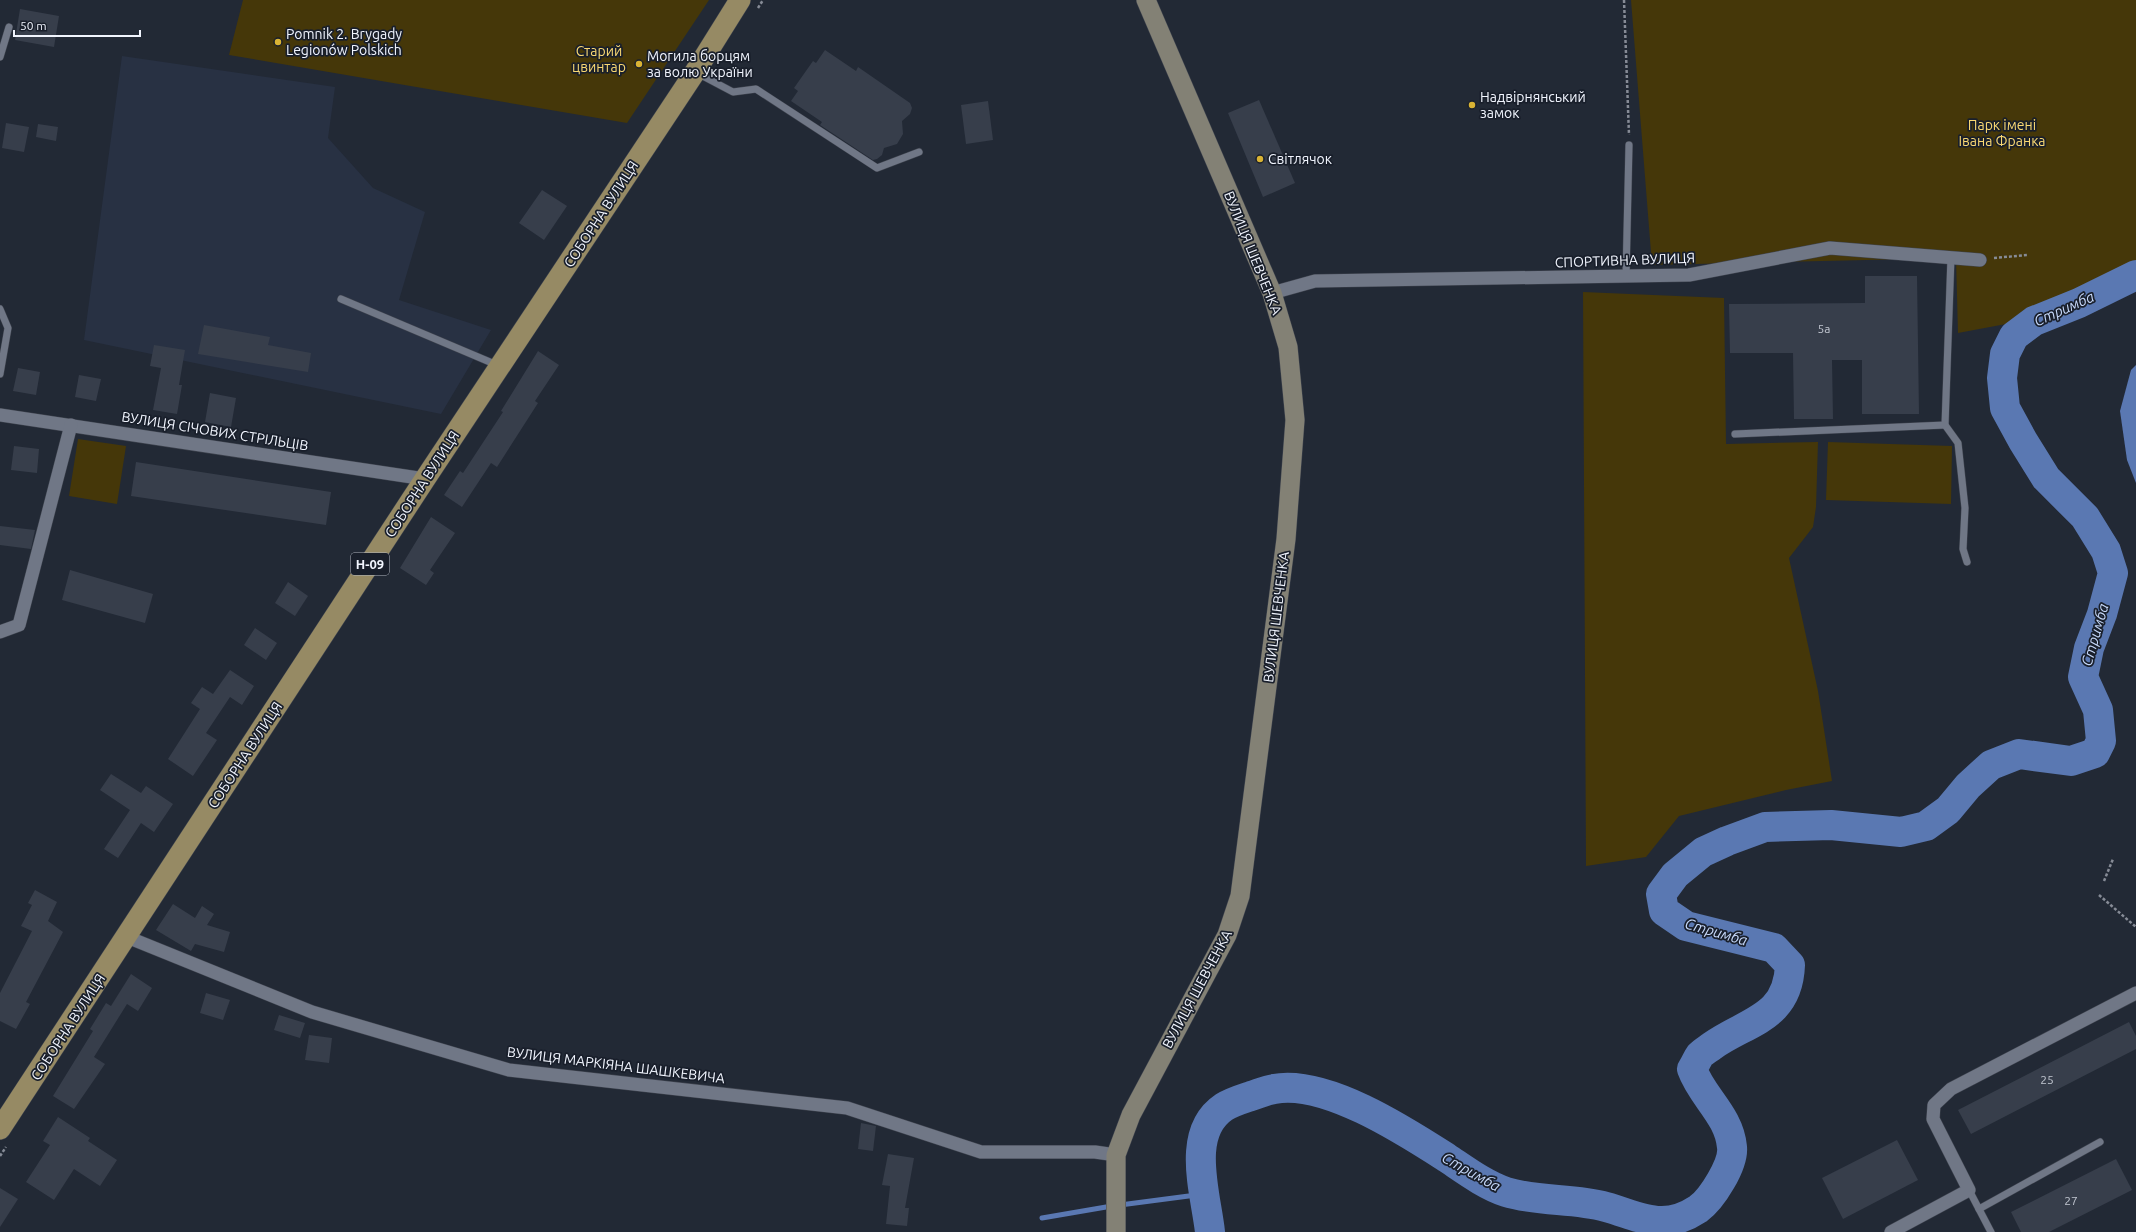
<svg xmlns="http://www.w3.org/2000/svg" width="2136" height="1232" font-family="Ubuntu,sans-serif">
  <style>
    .built { fill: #283143 }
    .green { fill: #453709 }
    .water { fill: #5a78b2 }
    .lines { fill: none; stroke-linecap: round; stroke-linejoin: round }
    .stream { stroke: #5a78b2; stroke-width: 5 }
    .river { stroke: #5a78b2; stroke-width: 30 }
    .building { fill: #373e4b }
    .lane-casing { stroke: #3e434e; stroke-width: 8 }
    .street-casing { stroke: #3e434e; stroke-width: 14 }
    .secondary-casing { stroke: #3e434e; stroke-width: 20 }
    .primary-casing { stroke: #3e434e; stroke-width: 22 }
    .path { stroke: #868b96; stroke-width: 2.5; stroke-dasharray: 3 2; stroke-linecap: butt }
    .lane { stroke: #707786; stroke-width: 7 }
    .street { stroke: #707786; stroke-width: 13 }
    .secondary { stroke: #838175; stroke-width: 19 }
    .primary { stroke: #968a64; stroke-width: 21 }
    .poi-dot { fill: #d9b334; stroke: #191f2b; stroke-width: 1.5 }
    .labels { text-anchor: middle; stroke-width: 3.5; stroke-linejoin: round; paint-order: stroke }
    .number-label { font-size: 12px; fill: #c2c7d1 }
    .shield { fill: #191f2b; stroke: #b0b5bf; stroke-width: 1 }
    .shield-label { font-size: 13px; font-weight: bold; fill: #f1f5fe }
    .poi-label { font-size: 14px; fill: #f1f5fe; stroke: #191f2b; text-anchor: start }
    .park-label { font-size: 14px; fill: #f9d872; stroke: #191f2b }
    .street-label { font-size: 14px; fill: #f1f5fe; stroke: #191f2b }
    .water-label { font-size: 15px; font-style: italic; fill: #c6d8f9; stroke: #191f2b }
  </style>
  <rect width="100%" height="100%" fill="#222935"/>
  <path class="built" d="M122,56l213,31 -7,51 45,50 52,24 -26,88 92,30 -50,84 -357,-74z"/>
  <g class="green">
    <path d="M243,0h466l-82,123 -398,-68z"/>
    <path d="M1631,0h505v277l-93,40 -85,16 -2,-75 -304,7z"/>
    <path d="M1583,292l141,6 2,146 92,-2 -2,65 -3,20 -24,31 29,133 14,90 -46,9 -107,26 -33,41 -60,9z"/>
    <path d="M78,439l48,7 -9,58 -48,-8z"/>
    <path d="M1828,442l124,4 -1,58 -125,-4z"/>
  </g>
  <path class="water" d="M2136,365v118l-9,-23 -7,-49 11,-41z"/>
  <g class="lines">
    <g class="stream">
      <path d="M1120,1205l84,-11"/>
      <path d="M1042,1218l70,-12"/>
    </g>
    <path class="river" d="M1210,1232c-4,-38 -25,-99 14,-125 8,-5 18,-8 27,-11 7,-2 15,-6 23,-7 51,-10 131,42 173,69 18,12 38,27 59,34 32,10 68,6 100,15 36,10 57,25 92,2 14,-10 36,-45 34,-62 -3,-32 -30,-50 -40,-78 3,-4 5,-10 8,-14 3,-3 8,-6 12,-9 35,-25 76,-27 78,-81l-16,-17 -88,-22 -22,-15 -3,-17 14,-19 28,-23 24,-11 38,-14 66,-2 70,7 25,-6 22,-16 20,-24 23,-21 28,-11 52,7 24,-8 6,-12 -3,-31 -15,-33 6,-29 13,-34 11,-41 -7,-22 -21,-34 -39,-39 -23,-37 -18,-33 -3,-30 3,-24 9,-18 20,-15 45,-18 57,-28"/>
  </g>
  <g class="building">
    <path d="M20,9l39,7 -5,31 -39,-7z"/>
    <path d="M825,50l31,21 2,-4 52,36 2,5 -2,6 -8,7 1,13 -6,10 -13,4 -2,7 -5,4 -4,1 -53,-35 2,-3 -31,-21 7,-10 -4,-3 19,-27 3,2z"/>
    <path d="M1259,100l36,83 -32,14 -35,-84z"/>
    <path d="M988,101l5,39 -27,4 -5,-39z"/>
    <path d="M6,123l23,4 -5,25 -22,-4z"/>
    <path d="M38,124l20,3 -2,14 -20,-4z"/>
    <path d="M542,190l25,16 -23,34 -25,-17z"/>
    <path d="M1865,276h52l2,138h-57v-54h-30l1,59h-39l-1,-66h-63l-1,-49 136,-1z"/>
    <path d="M204,325l66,12 -2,8 43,8 -3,19 -110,-18z"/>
    <path d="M154,345l31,5 -6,35h3l-5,29 -24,-4 8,-42 -11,-2z"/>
    <path d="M538,351l21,14 -24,36 3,2 -41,64 -6,-4 -29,44 -18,-12 16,-24 3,2 40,-61 -2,-1z"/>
    <path d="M18,368l22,4 -4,23 -23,-4z"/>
    <path d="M79,375l22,4 -5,22 -21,-4z"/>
    <path d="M210,393l26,5 -5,29 -26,-5z"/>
    <path d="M14,446l25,3 -2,24 -26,-3z"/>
    <path d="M136,462l195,30 -5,33 -195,-29z"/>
    <path d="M431,517l24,16 -25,37 4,3 -8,12 -26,-17z"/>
    <path d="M0,526l35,4 -4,19 -31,-4z"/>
    <path d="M70,570l83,24 -8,29 -83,-23z"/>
    <path d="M288,582l20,14 -13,20 -20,-13z"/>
    <path d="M255,628l22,15 -11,17 -22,-15z"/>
    <path d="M230,670l24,16 -12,19 -12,-8 -24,36 11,7 -24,36 -25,-17 32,-50 -9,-6 11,-16 11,7z"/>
    <path d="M111,774l30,19 5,-7 27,18 -19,28 -13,-9 -23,35 -14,-9 26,-39 -30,-20z"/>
    <path d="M35,890l22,12 -9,19 15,11 -37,70 4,2 -14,25 -16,-8v-28l32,-62 -11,-5 11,-21 -4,-2z"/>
    <path d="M173,904l22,14 7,-12 12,8 -7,11 23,7 -6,20 -29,-8 -4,7 -35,-21z"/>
    <path d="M131,974l21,14 -14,23 -11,-7 -33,53 11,7 -31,45 -21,-13 40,-65 -3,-2 16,-26 5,3z"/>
    <path d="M206,993l24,7 -7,20 -23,-7z"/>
    <path d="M279,1015l26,8 -5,15 -26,-8z"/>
    <path d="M2129,1022l7,14v13l-165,85 -13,-24z"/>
    <path d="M309,1035l23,3 -3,25 -24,-3z"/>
    <path d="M58,1117l32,21 -2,3 29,19 -17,26 -26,-17 -20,31 -28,-18 24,-37 -7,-4z"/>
    <path d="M861,1123l15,3 -3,25 -15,-2z"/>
    <path d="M1897,1140l21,40 -75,39 -21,-41z"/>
    <path d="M888,1154l26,4 -9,50h4l-2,18 -21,-2 4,-38 -8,-1z"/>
    <path d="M2116,1159l16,31 -83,42h-28l-10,-20z"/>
    <path d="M0,1188l18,11 -18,28z"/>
  </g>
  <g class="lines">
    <g class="lane-casing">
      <g id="lane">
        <path d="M0,57l9,-30"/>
        <path d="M697,73l36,19 23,-3 121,79 42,-16"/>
        <path d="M1951,257l-6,168 13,18 7,65 -2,41 4,13"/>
        <path d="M1626,277l3,-132"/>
        <path d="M341,299l156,66"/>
        <path d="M0,309l8,19 -8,46"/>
        <path d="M1735,434l210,-9"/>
        <path d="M1969,1190l22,42"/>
        <path d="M1979,1209l121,-67"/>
      </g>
    </g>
    <g class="street-casing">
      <g id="street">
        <path d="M1272,293l43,-12 374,-6 141,-27 150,12"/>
        <path d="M0,415l425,64"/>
        <path d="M0,632l19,-7 52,-200"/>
        <path d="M127,937l185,75 197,58 338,38 134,44h114l21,3"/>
        <path d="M1891,1232l78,-42 -36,-71 1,-14 17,-16 185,-96"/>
      </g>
    </g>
    <g class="secondary-casing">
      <path id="secondary" d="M1116,1232v-77l15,-40 96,-180 13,-39 46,-357 9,-119 -7,-73 -16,-54 -126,-293"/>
    </g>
    <g class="primary-casing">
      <path id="primary" d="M0,1129l425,-650 270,-407 45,-72"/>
    </g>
    <g class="path">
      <path d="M1624,0l5,135"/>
      <path d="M758,8l5,-8"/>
      <path d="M1994,258l33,-3"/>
      <path d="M2104,881l9,-22"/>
      <path d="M2099,895l37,32"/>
      <path d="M0,1156l6,-9"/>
    </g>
    <use href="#lane" class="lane"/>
    <use href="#street" class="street"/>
    <use href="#secondary" class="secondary"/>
    <use href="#primary" class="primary"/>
  </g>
  <g class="poi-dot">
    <circle cx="278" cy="42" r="4"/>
    <circle cx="639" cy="64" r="4"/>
    <circle cx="1472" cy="105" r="4"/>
    <circle cx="1260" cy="159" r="4"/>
  </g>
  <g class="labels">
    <g class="number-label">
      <text x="1824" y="333">5а</text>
      <text x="2047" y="1084">25</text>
      <text x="2071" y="1205">27</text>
    </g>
    <rect class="shield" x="351" y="553" width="38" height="22" rx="3"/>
    <g class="shield-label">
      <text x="370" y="569">Н-09</text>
    </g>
    <g class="poi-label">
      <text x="286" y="39">Pomnik 2. Brygady<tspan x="286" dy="16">Legionów Polskich</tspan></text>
      <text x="647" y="61">Могила борцям<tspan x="647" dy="16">за волю України</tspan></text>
      <text x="1480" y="102">Надвірнянський<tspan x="1480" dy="16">замок</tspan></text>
      <text x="1268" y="164">Світлячок</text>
    </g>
    <g class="park-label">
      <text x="599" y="56">Старий<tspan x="599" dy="16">цвинтар</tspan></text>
      <text x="2002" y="130">Парк імені<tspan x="2002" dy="16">Івана Франка</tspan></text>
    </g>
    <g class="street-label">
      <text transform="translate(601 214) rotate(-57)" y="5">СОБОРНА ВУЛИЦЯ</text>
      <text transform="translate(1253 253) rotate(68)" y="5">ВУЛИЦЯ ШЕВЧЕНКА</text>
      <text transform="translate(1625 260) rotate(-2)" y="5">СПОРТИВНА ВУЛИЦЯ</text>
      <text transform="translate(215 431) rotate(9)" y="5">ВУЛИЦЯ СІЧОВИХ СТРІЛЬЦІВ</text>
      <text transform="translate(422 484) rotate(-57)" y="5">СОБОРНА ВУЛИЦЯ</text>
      <text transform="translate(1276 617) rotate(-83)" y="5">ВУЛИЦЯ ШЕВЧЕНКА</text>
      <text transform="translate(245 755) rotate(-57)" y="5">СОБОРНА ВУЛИЦЯ</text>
      <text transform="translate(1197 989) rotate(-62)" y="5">ВУЛИЦЯ ШЕВЧЕНКА</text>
      <text transform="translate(68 1027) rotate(-57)" y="5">СОБОРНА ВУЛИЦЯ</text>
      <text transform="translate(616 1065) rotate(7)" y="5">ВУЛИЦЯ МАРКІЯНА ШАШКЕВИЧА</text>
    </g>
    <g class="water-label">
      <text transform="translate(2064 309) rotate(-24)" y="5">Стримба</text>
      <text transform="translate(2095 635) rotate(-74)" y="5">Стримба</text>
      <text transform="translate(1716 932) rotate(16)" y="5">Стримба</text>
      <text transform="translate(1471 1172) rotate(29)" y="5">Стримба</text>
    </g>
  </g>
  <path d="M14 30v6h126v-6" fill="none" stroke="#f1f5fe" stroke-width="2"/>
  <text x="20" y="30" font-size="12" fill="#f1f5fe" stroke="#191f2b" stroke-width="3" paint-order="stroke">50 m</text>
</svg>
